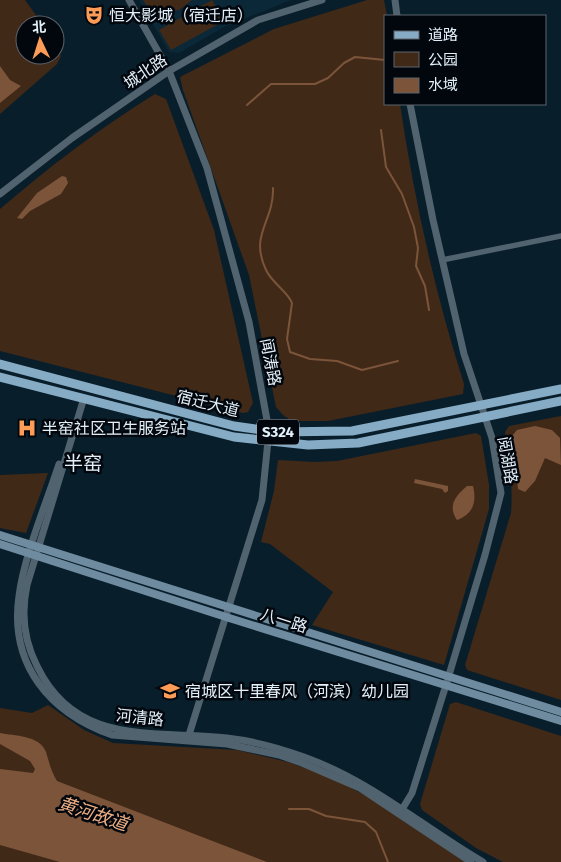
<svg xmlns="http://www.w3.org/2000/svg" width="561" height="862" font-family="'Fira Sans','Noto Sans SC',sans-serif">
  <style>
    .built { fill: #0b2839 }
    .green { fill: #412918 }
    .water { fill: #7b543a }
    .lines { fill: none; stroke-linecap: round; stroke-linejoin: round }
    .stream { stroke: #7b543a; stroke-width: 2 }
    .minor { stroke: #51636f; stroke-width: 5.5 }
    .tertiary { stroke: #51636f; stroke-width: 7 }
    .secondary { stroke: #6f8b9f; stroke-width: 8 }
    .primary { stroke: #86abc5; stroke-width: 9 }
    .labels { text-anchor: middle; stroke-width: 5; stroke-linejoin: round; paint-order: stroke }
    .shield { fill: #02070d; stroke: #a0a9b2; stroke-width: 1 }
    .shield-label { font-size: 15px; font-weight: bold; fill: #e3eff9 }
    .poi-label { font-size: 16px; fill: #e3eff9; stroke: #02070d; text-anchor: start }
    .street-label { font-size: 16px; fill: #e3eff9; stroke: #02070d }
    .water-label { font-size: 18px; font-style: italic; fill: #eeae83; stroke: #02070d }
    .quarter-label { font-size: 19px; fill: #e3eff9; stroke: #02070d }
  </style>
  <rect width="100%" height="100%" fill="#091e2b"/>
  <path class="built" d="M139,0h152l-67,27 -45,26 -10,-1z"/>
  <g class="green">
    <path d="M0,0h25l18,25h-18v30h30v-10l6,11 -4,8 -57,50z"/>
    <path d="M143,0h49l-13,10 -15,2 2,5 -8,5z"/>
    <path d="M212,0l12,21 -53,29 -12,-20z"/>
    <path d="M367,0h17l3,16h-2v88h15c14,95 35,189 64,280l-1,10 -135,27h-36l-9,-6 -7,-8 -27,-132 -66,-185 -3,-13 94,-48z"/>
    <path d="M155,94l11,5 48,131 39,173 -5,9 -5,1 -243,-62v-142c49,-42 100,-81 155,-115z"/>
    <path d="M561,416v284l-94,-30 -2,-5 46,-152c2,-28 -1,-53 -6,-81l4,-6z"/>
    <path d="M476,433l5,3 8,49v24l-45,156 -132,-40 21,-33 -63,-48 -9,-2 13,-51 4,-31 36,2 23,-1z"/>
    <path d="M48,473l-22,60 -26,-5v-53z"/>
    <path d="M456,702l105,34v126h-58l-27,-14 -54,-38 -2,-6 30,-100z"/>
    <path d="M48,705l36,25 29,13 124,7 51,12 45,16 48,26 85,58h-466v-154l32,5z"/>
  </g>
  <g class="water">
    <path d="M0,66l10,14 11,6 -21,17z"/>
    <path d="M62,176l4,1 2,6 -7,11 -31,17 -8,8 -5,-1 20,-25z"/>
    <path d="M535,426l17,4 8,8 1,27 -16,-7 -10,23 -10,11 -7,-3 -6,-53 5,-6z"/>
    <path d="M415,479l33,7v5l-3,2 -3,-4 -28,-6z"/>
    <path d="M467,486h6c4,16 0,28 -16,34 -10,-14 -1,-25 10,-34z"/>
    <path d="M0,733c14,3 40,2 46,19 3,10 5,19 11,29l210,81h-207l-60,-17v-76l33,4 2,-4 -5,-8 -30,-17z"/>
  </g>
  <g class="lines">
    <g class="stream">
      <path d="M247,105l24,-21h44l13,-6 16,-15 11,-6 30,3"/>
      <path d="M381,130l5,37 16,27 12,33 4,21 -2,18 9,20 4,24"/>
      <path d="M273,188c1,34 -24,46 -7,82 6,13 22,22 26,33l-5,36 3,13 20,7 27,2 25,9 36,-9"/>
      <path d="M289,809h20l17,7 39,6 11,10 12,30"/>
    </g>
    <path class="minor" d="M442,260l119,-24"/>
    <g class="tertiary">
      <path d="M129,0l40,71 38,97 42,154 20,109 -7,69 -74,238"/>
      <path d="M395,0l2,16"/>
      <path d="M0,194l72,-56 97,-67 89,-51 64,-20"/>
      <path d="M84,398l-57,187c-6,28 -3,56 10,81 39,81 116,64 190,72 26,3 52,10 77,19 69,25 117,69 179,105"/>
      <path d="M59,464c-13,40 -35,92 -40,132 -10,69 31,117 93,139l115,9 52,11 23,8 58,25 111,74"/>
      <path d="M401,811l11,-18 34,-108 39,-130 16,-62 -9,-55 -28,-84 -31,-134 -23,-116"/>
    </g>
    <g class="secondary">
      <path d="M0,535l561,177"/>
      <path d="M0,544l226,73 335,104"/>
    </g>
    <g class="primary">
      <path d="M0,364l234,62 42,6 76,-1 209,-42"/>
      <path d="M0,377l234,60 74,8 50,-2 203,-42"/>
    </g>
  </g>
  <defs>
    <g id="theatre-bare" transform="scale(1.5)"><path d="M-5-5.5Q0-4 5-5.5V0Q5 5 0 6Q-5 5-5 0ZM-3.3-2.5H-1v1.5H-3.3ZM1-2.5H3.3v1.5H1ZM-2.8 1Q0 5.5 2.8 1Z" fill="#fd9c56" stroke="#02070d" stroke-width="2.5" paint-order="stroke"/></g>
    <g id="hospital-bare" transform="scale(1.5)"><path d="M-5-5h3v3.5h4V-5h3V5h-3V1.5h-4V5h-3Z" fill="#fd9c56" stroke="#02070d" stroke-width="2.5" paint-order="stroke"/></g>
    <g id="school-bare" transform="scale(1.5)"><path d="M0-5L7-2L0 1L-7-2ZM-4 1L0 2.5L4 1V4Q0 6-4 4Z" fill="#fd9c56" stroke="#02070d" stroke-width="2.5" paint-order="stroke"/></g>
  </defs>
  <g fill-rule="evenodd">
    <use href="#theatre-bare" x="94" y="15"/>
    <use href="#hospital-bare" x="27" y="428"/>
    <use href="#school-bare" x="170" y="691"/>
  </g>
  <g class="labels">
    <rect class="shield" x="257" y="419.5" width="42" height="25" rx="4"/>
    <g class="shield-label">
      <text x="278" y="437">S324</text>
    </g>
    <g class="poi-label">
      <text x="109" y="21">恒大影城（宿迁店）</text>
      <text x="42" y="434">半窑社区卫生服务站</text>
      <text x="185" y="697">宿城区十里春风（河滨）幼儿园</text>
    </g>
    <g class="street-label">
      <text transform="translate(145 71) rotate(-34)" y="6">城北路</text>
      <text transform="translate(271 362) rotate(79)" y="6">闻涛路</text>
      <text transform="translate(208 403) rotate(14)" y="6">宿迁大道</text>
      <text transform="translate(508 460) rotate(80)" y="6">阅湖路</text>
      <text transform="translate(284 620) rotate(17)" y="6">八一路</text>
      <text transform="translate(140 717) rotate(6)" y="6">河清路</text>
    </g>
    <g class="water-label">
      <text transform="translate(93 814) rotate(18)" y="6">黄河故道</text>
    </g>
    <g class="quarter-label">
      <text x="83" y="470">半窑</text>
    </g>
  </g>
  <rect x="384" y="15" width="162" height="90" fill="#02070d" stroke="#5c646b"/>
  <rect x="394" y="31" width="25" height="8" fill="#86abc5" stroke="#5c646b"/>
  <text x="428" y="40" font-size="15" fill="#e3eff9">道路</text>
  <rect x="394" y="52" width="25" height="15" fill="#412918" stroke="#5c646b"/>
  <text x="428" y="65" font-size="15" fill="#e3eff9">公园</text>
  <rect x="394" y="78" width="25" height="15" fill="#7b543a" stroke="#5c646b"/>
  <text x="428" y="90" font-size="15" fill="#e3eff9">水域</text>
  <g transform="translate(40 40) rotate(356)"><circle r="24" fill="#02070d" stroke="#5c646b"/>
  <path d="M0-4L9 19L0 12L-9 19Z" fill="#fd9c56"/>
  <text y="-8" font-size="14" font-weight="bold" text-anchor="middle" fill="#e3eff9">北</text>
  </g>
</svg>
